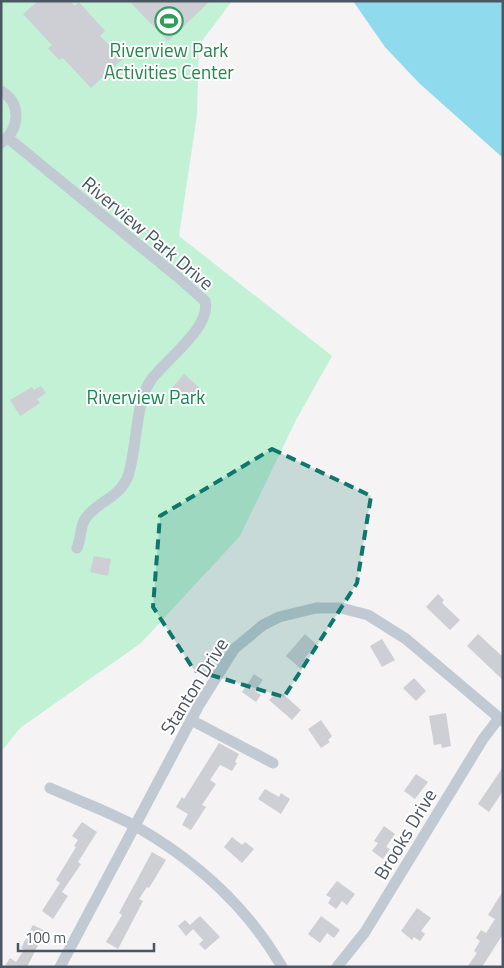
<svg xmlns="http://www.w3.org/2000/svg" width="504" height="968" font-family="'Titillium Web',sans-serif">
  <style>
    .green { fill: #c3f1d5 }
    .water { fill: #90daee }
    .building { fill: #cdcfd5 }
    .lines { fill: none; stroke-linecap: round; stroke-linejoin: round }
    .minor { stroke: #c1cad2; stroke-width: 11 }
    .marked { fill: #0f766e; fill-opacity: 0.2; stroke: #0f766e; stroke-width: 4; stroke-dasharray: 10 6; stroke-linejoin: round }
    .labels { text-anchor: middle; stroke-width: 4; stroke-linejoin: round; paint-order: stroke }
    .leisure-label { font-size: 19px; fill: #27864d; stroke: #fff }
    .street-label { font-size: 19px; fill: #4a5661; stroke: #fff }
    .park-label { font-size: 19px; fill: #17864f; stroke: #fff }
  </style>
  <rect width="100%" height="100%" fill="#f5f3f3"/>
  <path class="green" d="M1,1h231l-33,44 -2,70 -18,121 153,120 -36,64 -56,116 -99,107 -121,85 -19,24z"/>
  <path class="water" d="M353,1h150v157l-84,-75 -34,-36z"/>
  <g class="building">
    <path d="M38,1h32l5,5 4,-4 26,29 -5,5 23,23 -32,29 -28,-30 -4,2 -11,-12 4,-3 -29,-31z"/>
    <path d="M129,1h81l-42,40z"/>
    <path d="M184,374l18,16 -14,15 -18,-15z"/>
    <path d="M41,386l5,7 -9,6 3,4 -20,13 -10,-16 22,-13 2,3z"/>
    <path d="M94,556l17,3 -3,17 -18,-4z"/>
    <path d="M438,594l6,6 -2,3 18,17 -10,10 -24,-23z"/>
    <path d="M305,634l11,10 -11,14 3,3 -7,8 -15,-13z"/>
    <path d="M478,634l25,23v23l-36,-34z"/>
    <path d="M382,639l13,21 -13,7 -12,-21z"/>
    <path d="M254,674l9,6 -8,11 6,4 -5,7 -14,-10z"/>
    <path d="M414,678l12,13 -10,10 -13,-13z"/>
    <path d="M283,694l18,16 -9,10 -23,-20 5,-5 5,3z"/>
    <path d="M446,713l5,33 -9,2 -1,-4 -7,1 -5,-29z"/>
    <path d="M321,720l11,16 -4,4 2,2 -9,6 -13,-19z"/>
    <path d="M219,743l20,11 -4,8 2,1 -5,8 -12,-6 -10,15 6,4 -14,21 4,2 -15,23 -9,-5 6,-11 -12,-7 6,-10 2,2z"/>
    <path d="M503,767v24l-14,21 -11,-8z"/>
    <path d="M416,774l12,8 -13,17 -11,-8z"/>
    <path d="M265,789l14,8 2,-4 9,6 -9,15 -23,-15z"/>
    <path d="M82,822l15,10 -19,30 3,2 -19,28 6,4 -15,23 -11,-8 18,-28 -4,-3 20,-33 -2,-1 4,-6 -6,-4z"/>
    <path d="M384,826l11,8 -9,13 4,2 -7,10 -11,-8 6,-8 -4,-2z"/>
    <path d="M232,837l10,8 3,-3 9,7 -12,14 -18,-16z"/>
    <path d="M152,852l14,8 -17,28 -2,-1 -8,12 4,2 -25,48 -12,-7 16,-27 -3,-2z"/>
    <path d="M337,881l18,13 -8,11 -5,-4 -6,8 -8,-6 3,-5 -5,-3z"/>
    <path d="M503,891v43l-21,33h-15l10,-14 -3,-2 6,-10 -4,-3 5,-8 5,3 9,-14 -7,-4z"/>
    <path d="M417,908l14,10 -10,13 4,3 -5,7 -6,-4 -2,3 -11,-9z"/>
    <path d="M200,916l20,21 -15,13 -6,-6 4,-4 -10,-11 -7,7 -8,-10 7,-6 5,5z"/>
    <path d="M321,916l19,14 -6,8 -7,-5 -7,10 -12,-9z"/>
    <path d="M33,925l12,6 -18,36h-23l6,-9 6,4 8,-12 -3,-2z"/>
  </g>
  <g class="lines">
    <g class="minor">
      <path d="M1,91c21,12 19,38 0,52"/>
      <path d="M8,138l171,140 26,23c7,26 -40,59 -54,79 -16,22 -14,70 -23,96 -8,22 -32,26 -43,43 -5,7 -4,21 -8,29"/>
      <path d="M191,720l82,43"/>
      <path d="M50,788c29,13 60,24 87,39 59,34 111,81 145,140"/>
      <path d="M60,967l139,-262 35,-56 29,-24 16,-8 37,-9h25l27,7 38,24 97,82"/>
      <path d="M337,967l28,-35 118,-193 16,-21"/>
    </g>
  </g>
  <path class="marked" d="M272,449l99,47 -14,87 -73,114 -90,-27 -41,-63 7,-91z"/>
  <defs>
    <g id="stadium-ring" transform="scale(1.4375)"><circle r="9.5" fill="#fff" stroke="#2e9e5b" stroke-width="1.5"/><path d="M0-5a6.5 5 0 1 0 0 10a6.5 5 0 1 0 0-10ZM-3.5-1.8h7v3.6h-7Z" fill="#2e9e5b"/></g>
  </defs>
  <g fill-rule="evenodd">
    <use href="#stadium-ring" x="169" y="21"/>
  </g>
  <g class="labels">
    <g class="leisure-label">
      <text x="169" y="57">Riverview Park<tspan x="169" dy="22">Activities Center</tspan></text>
    </g>
    <g class="street-label">
      <text transform="translate(148 233) rotate(40)" y="7">Riverview Park Drive</text>
      <text transform="translate(194 686) rotate(-58)" y="7">Stanton Drive</text>
      <text transform="translate(405 834) rotate(-59)" y="7">Brooks Drive</text>
    </g>
    <g class="park-label">
      <text x="146" y="404">Riverview Park</text>
    </g>
  </g>
  <rect width="504" height="968" fill="none" stroke="#4a5661" stroke-width="5"/>
  <path d="M18 943v8h136v-8" fill="none" stroke="#4a5661" stroke-width="2.5"/>
  <text x="25" y="943" font-size="15" fill="#4a5661" stroke="#ffffff" stroke-width="4" paint-order="stroke">100 m</text>
</svg>
